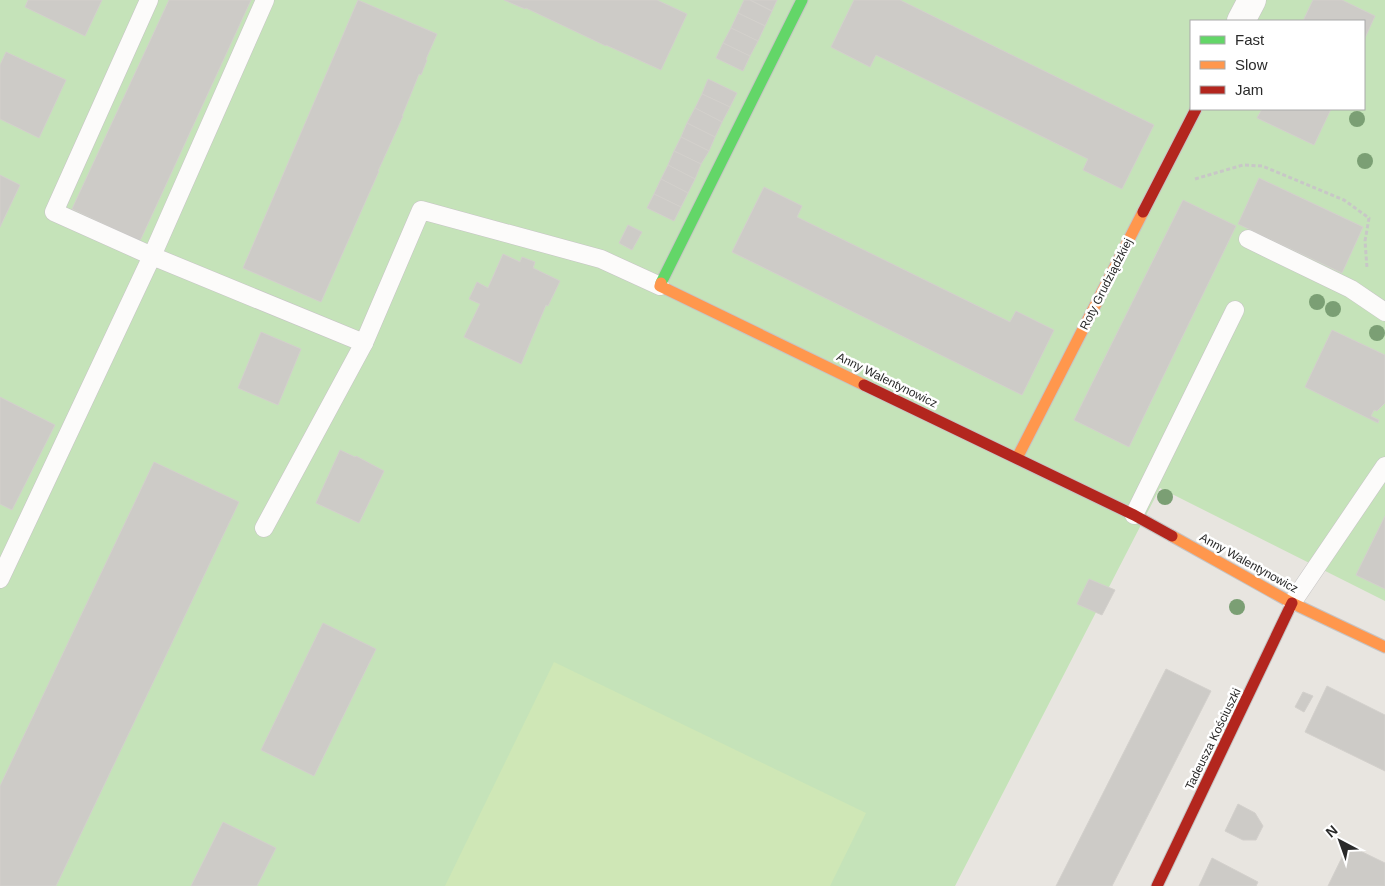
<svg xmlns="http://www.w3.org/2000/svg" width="1385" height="886" font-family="Arial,sans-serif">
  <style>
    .green { fill: #c5e3b9; fill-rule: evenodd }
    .pitch { fill: #cfe7b6 }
    .building { fill: #cdcbc7; stroke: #d3d0cc }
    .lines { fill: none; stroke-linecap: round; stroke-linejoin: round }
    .lane-casing { stroke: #c6c4c5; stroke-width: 19 }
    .street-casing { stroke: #c6c4c5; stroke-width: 29 }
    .fast-casing { stroke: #c6c4c5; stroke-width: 13 }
    .slow-casing { stroke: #c6c4c5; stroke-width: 13 }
    .jam-casing { stroke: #c6c4c5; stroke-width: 13 }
    .path { stroke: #c8c7c7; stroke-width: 3; stroke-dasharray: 4 2.5; stroke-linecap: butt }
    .lane { stroke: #fcfbfa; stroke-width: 18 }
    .street { stroke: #fcfbfa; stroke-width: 28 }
    .fast { stroke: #63d668; stroke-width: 11 }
    .slow { stroke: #ff974d; stroke-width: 11 }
    .jam { stroke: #b3261e; stroke-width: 11 }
    .tree { fill: #7b9f74 }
    .labels { text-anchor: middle; stroke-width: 5; stroke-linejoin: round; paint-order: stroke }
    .street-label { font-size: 12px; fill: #2a2a2a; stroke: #fff }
  </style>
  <rect width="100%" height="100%" fill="#e8e5e0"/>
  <path class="green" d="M0,0h1385v601l-225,-113 -205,398h-955zM1191,21h173v88h-173z"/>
  <path class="pitch" d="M554,662l312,151 -36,73h-385z"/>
  <g class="building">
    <path d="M28,0h74l-17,36 -60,-29z"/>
    <path d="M169,0h82l-111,241 -68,-32z"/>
    <path d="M358,0l79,34 -11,25 1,1 -6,15 -2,-1 -17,42h1l-25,55h1l-58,131 -78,-34z"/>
    <path d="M504,0h153l30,14 -26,56 -55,-25v1l-80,-38 -1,1z"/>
    <path d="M744,0h6l22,11 -7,15 -27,-13z"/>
    <path d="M750,0h27l-5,11z"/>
    <path d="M854,0h46l254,125 -32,64 -39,-19 5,-11 -212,-104 -6,12 -39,-20z"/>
    <path d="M1313,0h29l33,16 -11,24v-19h-61z"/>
    <path d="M738,13l27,13 -7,15 -27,-13z"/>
    <path d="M731,28l27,13 -8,15 -27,-13z"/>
    <path d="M723,43l27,13 -7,15 -27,-13z"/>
    <path d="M6,52l60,28 -27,58 -39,-19v-54z"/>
    <path d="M708,79l29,14 -7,14 -28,-13z"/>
    <path d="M702,94l28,13 -8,15 -27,-14z"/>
    <path d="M695,108l27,14 -7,15 -28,-14z"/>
    <path d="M1262,109h69l-17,36 -57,-27z"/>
    <path d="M687,123l28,14 -6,14 -28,-14z"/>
    <path d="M681,137l28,14 -8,13 -27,-13z"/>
    <path d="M674,151l27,13 -6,15 -27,-14z"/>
    <path d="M668,165l27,14 -7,14 -27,-14z"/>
    <path d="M0,175l20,10 -20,42z"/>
    <path d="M1259,178l104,49 -21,46 -104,-49z"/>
    <path d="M661,179l27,14 -7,14 -27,-13z"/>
    <path d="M764,187l38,19 -5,11 213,105 6,-11 38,19 -32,65 -290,-143z"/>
    <path d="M654,194l27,13 -7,14 -27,-13z"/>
    <path d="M1183,200l53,26 -107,221 -55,-27z"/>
    <path d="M628,225l14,7 -10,18 -13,-7z"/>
    <path d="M503,254l17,8 2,-5 13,5 -2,6 27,13 -12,25 -2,-1 -25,59 -57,-27 16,-33 -11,-5 8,-17 11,6z"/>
    <path d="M1332,330l53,25v48l-8,8 -3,-1 -3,6 8,4 -1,3 -73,-36z"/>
    <path d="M261,332l40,17 -23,56 -40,-17z"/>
    <path d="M0,397l55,28 -43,85 -12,-6z"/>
    <path d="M340,450l15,7 1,-1 28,15 -25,52 -43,-20z"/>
    <path d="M154,462l85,40 -183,384h-56v-100z"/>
    <path d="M1385,516v73l-29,-14z"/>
    <path d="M1089,579l26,11 -13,25 -25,-11z"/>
    <path d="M323,623l53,26 -62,127 -53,-26z"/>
    <path d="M1166,669l45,22 -99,195h-56z"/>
    <path d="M1327,686l58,29v56l-80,-39z"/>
    <path d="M1303,692l10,4 -9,16 -9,-5z"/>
    <path d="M1238,804l17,9 8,13 -7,14h-13l-18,-9z"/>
    <path d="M223,822l53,26 -19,38h-66z"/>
    <path d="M1348,845l37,18v23h-57z"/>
    <path d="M1212,858l46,24 -2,4h-57z"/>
  </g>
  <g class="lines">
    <g class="lane-casing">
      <g id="lane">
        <path d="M149,0l-95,212 98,44 113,-256"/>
        <path d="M1248,239l103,50 34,23"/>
        <path d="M1134,515l101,-205"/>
        <path d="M264,528l100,-185 57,-133 180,49 59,27"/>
        <path d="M0,579l152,-323 212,87"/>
        <path d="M1292,603l93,-137"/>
      </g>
    </g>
    <g class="street-casing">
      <path id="street" d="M1241,21l11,-21"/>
    </g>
    <g class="fast-casing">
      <path id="fast" d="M661,283l141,-283"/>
    </g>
    <g class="slow-casing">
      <g id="slow">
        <path d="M661,283l-1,3 204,99"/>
        <path d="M1017,458l126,-246"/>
        <path d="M1172,536l120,67 93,44"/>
      </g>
    </g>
    <g class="jam-casing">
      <g id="jam">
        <path d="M1143,212l53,-103"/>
        <path d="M864,385l270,130 38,21"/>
        <path d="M1157,886l135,-283"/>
      </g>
    </g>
    <path class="path" d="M1195,179l48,-14 19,1 82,34 25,18 -4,23 2,27"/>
    <use href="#lane" class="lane"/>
    <use href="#street" class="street"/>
    <use href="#fast" class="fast"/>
    <use href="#slow" class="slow"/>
    <use href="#jam" class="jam"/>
  </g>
  <g class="tree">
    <circle cx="1357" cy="119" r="8"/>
    <circle cx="1365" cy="161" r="8"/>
    <circle cx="1317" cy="302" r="8"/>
    <circle cx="1333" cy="309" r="8"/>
    <circle cx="1377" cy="333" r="8"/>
    <circle cx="1165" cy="497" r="8"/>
    <circle cx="1237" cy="607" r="8"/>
  </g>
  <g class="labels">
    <g class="street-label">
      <text transform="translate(1106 284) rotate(-63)" y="4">Roty Grudziądzkiej</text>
      <text transform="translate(887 380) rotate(26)" y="4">Anny Walentynowicz</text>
      <text transform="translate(1249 563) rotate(29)" y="4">Anny Walentynowicz</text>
      <text transform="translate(1213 739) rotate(-64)" y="4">Tadeusza Kościuszki</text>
    </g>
  </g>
  <rect x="1190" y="20" width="175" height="90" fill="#ffffff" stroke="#aaaaaa"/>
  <rect x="1200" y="36" width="25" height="8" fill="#63d668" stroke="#aaaaaa"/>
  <text x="1235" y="45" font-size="15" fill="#2a2a2a">Fast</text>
  <rect x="1200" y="61" width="25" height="8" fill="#ff974d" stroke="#aaaaaa"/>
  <text x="1235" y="70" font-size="15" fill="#2a2a2a">Slow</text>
  <rect x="1200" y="86" width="25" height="8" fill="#b3261e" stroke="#aaaaaa"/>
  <text x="1235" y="95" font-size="15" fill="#2a2a2a">Jam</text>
  <g transform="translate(1340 841) rotate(319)" stroke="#ffffff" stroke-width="4" paint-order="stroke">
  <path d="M0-4L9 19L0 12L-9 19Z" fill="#2a2a2a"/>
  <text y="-8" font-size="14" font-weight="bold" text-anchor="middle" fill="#2a2a2a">N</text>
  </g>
</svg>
